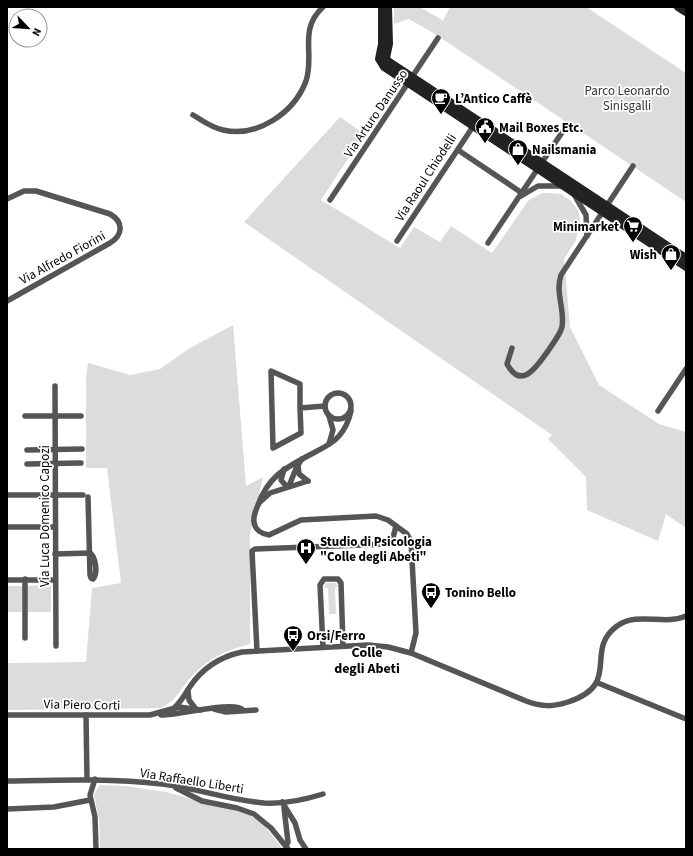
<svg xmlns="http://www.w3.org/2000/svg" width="693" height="856" font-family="'Source Sans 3',sans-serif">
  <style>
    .green { fill: #dcdcdc }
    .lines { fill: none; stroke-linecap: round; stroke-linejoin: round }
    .street { stroke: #555; stroke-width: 5.5 }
    .secondary { stroke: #222; stroke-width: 8 }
    .labels { text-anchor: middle; stroke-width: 3.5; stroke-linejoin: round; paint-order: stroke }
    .park-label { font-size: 13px; fill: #333; stroke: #fff }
    .poi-label { font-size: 13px; font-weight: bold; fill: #000; stroke: #fff; text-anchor: start }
    .street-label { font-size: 13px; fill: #000; stroke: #fff }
    .neighbourhood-label { font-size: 14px; font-weight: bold; fill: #000; stroke: #fff }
  </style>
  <rect width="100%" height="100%" fill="#fff"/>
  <g class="green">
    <path d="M394,7h26l22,13v2l8,-15h136l100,66v129l-251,-168 -26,-15 -15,5z"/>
    <path d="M340,117l24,17 -43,66 79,48 14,-21 26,15 11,-16 41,27 36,-52 14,-8h8l11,1 10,7 8,11 1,12 -4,16 -12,19 6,68 29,58 60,39 27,8v96l-20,-14 -8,27 -71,-31 -1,-33 -38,-38 4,-4 -308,-213z"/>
    <path d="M233,325l13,161 17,-9 -13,57v110c-21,6 -41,13 -57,31 -14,14 -12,22 -32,33l-154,2v-47l79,-1 6,-74 29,-5 -14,-115h-21v-90l2,-15 42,12 30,-6 30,-21z"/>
    <path d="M326,583h9l3,3 -3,2 1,26h-7l-1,-26h-4z"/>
    <path d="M51,585v27h-24l-1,-26z"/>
    <path d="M7,586h16l-1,26h-15z"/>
    <path d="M100,785l25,1 41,6 82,22 14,9 21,26h-183l-1,-28 -5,-27z"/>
  </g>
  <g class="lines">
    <g class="street">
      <path d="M193,115c10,6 19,13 30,15 34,8 71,-17 83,-49 9,-27 -8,-51 17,-74"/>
      <path d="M458,150l64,43"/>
      <path d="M521,196l17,-10h24"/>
      <path d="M575,196l11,19 1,21"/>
      <path d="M7,199l17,-8h12l74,23c14,8 13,21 0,29l-103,58"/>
      <path d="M330,200l108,-162"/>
      <path d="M397,241l77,-116"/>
      <path d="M488,243l79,-118"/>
      <path d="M512,348l-5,16c15,27 30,2 41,-13 5,-8 12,-16 14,-24 3,-18 -7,-34 -1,-52l72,-109"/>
      <path d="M55,386l1,260"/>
      <circle cx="338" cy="406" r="13"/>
      <path d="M300,408v-24l-29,-13 2,77 28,-15 -1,-25 25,-2"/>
      <path d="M351,411c-2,9 -5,17 -12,25 -6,7 -14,11 -22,15 -28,15 -48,23 -59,54 -2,5 -5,11 -4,17 1,8 8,12 15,13l32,-15 75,-4 12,4 19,14 4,7 5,92 -5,20"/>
      <path d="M658,411l28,-42"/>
      <path d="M25,416h56"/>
      <path d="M329,416l4,14 -4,14"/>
      <path d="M27,450l55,-1"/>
      <path d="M302,459l-4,6 1,9 9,7"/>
      <path d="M27,464l54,-1"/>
      <path d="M284,469l-3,11 6,7"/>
      <path d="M289,486l8,-20"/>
      <path d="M7,495h76"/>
      <path d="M88,497l2,78 1,3 2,1c5,-5 3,-22 -3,-26"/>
      <path d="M260,502l10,-9 38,-12"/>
      <path d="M7,527h48"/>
      <path d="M55,554l35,-1"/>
      <path d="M7,580h48"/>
      <path d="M25,638v-59"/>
      <path d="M323,647l-3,-62 4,-6h14l3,4 2,63"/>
      <path d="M257,651l-5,-100 3,-2 133,-5 4,-2 4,-16"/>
      <path d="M598,683l88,36"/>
      <path d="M188,691l1,9 6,8"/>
      <path d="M174,708c7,-6 10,-12 15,-20 13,-20 30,-31 53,-36l126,-7 20,2 23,6 115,48c16,6 27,6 42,1 55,-18 15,-51 49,-76 21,-15 47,0 69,-10"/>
      <path d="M214,709l12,3 30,-2"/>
      <path d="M7,715h143l29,-8 22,3"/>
      <path d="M86,715l1,64"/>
      <path d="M161,715c15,1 74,-15 82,-5"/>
      <path d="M95,779l-5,16 5,22 1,32"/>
      <path d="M7,781c52,-1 103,-3 155,3 34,4 67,16 102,19 20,1 40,-3 59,-9"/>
      <path d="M176,788l26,13 35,7 17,6 17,14 17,21"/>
      <path d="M282,802l13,21 5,17 6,9"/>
      <path d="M284,808l4,34 -2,4"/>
      <path d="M7,809l47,-2 36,-7"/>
    </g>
    <g class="secondary">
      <path d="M382,7v37l-3,15 5,8 302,200"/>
      <path d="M388,7l1,37 -3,14 2,3 298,197"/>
      <path d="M678,7l8,5"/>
    </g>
  </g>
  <defs>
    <g id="cafe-pin" transform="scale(1)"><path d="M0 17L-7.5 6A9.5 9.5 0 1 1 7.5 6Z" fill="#000" stroke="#fff"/><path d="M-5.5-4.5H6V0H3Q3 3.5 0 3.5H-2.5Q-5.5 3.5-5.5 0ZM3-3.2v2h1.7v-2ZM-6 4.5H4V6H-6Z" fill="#fff"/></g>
    <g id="civic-pin" transform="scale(1)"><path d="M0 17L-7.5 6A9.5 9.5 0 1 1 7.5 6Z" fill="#000" stroke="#fff"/><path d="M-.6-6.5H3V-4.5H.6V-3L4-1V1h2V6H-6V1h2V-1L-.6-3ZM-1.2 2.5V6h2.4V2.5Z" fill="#fff"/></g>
    <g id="shop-pin" transform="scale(1)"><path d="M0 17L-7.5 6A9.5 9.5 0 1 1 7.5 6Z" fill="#000" stroke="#fff"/><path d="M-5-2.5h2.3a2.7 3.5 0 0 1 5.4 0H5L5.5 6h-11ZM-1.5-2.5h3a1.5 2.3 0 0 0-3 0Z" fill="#fff"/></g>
    <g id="supermarket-pin" transform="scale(1)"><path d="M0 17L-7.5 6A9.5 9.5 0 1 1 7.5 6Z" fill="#000" stroke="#fff"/><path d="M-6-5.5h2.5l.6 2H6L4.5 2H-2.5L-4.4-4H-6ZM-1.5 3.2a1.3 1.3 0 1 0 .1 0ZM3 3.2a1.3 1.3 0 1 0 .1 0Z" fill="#fff"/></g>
    <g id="hospital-pin" transform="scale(1)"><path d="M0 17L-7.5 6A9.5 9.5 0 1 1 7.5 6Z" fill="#000" stroke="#fff"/><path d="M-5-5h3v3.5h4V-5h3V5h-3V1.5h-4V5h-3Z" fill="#fff"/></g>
    <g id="bus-pin" transform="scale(1)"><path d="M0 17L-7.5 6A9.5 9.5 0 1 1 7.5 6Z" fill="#000" stroke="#fff"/><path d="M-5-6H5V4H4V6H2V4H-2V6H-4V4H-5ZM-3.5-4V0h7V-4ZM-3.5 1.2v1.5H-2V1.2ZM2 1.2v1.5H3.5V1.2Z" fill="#fff"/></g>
  </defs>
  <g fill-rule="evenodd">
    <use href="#cafe-pin" x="441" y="98"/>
    <use href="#civic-pin" x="485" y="127"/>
    <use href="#shop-pin" x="518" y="149"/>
    <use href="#supermarket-pin" x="633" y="226"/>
    <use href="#shop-pin" x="671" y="254"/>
    <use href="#hospital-pin" x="306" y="548"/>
    <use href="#bus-pin" x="431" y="592"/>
    <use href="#bus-pin" x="293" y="635"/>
  </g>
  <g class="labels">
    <g class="park-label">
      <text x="627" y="95">Parco Leonardo<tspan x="627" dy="15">Sinisgalli</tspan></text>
    </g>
    <g class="poi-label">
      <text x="455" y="103">L’Antico Caffè</text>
      <text x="499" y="132">Mail Boxes Etc.</text>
      <text x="532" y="154">Nailsmania</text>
      <text x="619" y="231" text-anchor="end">Minimarket</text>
      <text x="657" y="259" text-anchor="end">Wish</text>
      <text x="320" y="546">Studio di Psicologia<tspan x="320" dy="15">"Colle degli Abeti"</tspan></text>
      <text x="445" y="597">Tonino Bello</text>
      <text x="307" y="640">Orsi/Ferro</text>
    </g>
    <g class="street-label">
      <text transform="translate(375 113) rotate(-56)" y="5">Via Arturo Danusso</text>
      <text transform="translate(425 177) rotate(-57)" y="5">Via Raoul Chiodelli</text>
      <text transform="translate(62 257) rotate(-29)" y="5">Via Alfredo Fiorini</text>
      <text transform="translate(44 516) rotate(-90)" y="5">Via Luca Domenico Capozi</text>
      <text transform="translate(82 704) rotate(1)" y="5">Via Piero Corti</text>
      <text transform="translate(192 780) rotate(9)" y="5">Via Raffaello Liberti</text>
    </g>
    <g class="neighbourhood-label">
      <text x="367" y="657">Colle<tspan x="367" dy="16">degli Abeti</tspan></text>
    </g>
  </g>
  <rect width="693" height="856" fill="none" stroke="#000000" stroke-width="16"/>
  <g transform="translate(28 28) rotate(115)"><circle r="19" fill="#ffffff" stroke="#999999"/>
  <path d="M0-3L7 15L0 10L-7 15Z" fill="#000000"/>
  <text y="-6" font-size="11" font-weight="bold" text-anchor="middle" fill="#000000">N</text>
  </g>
</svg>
